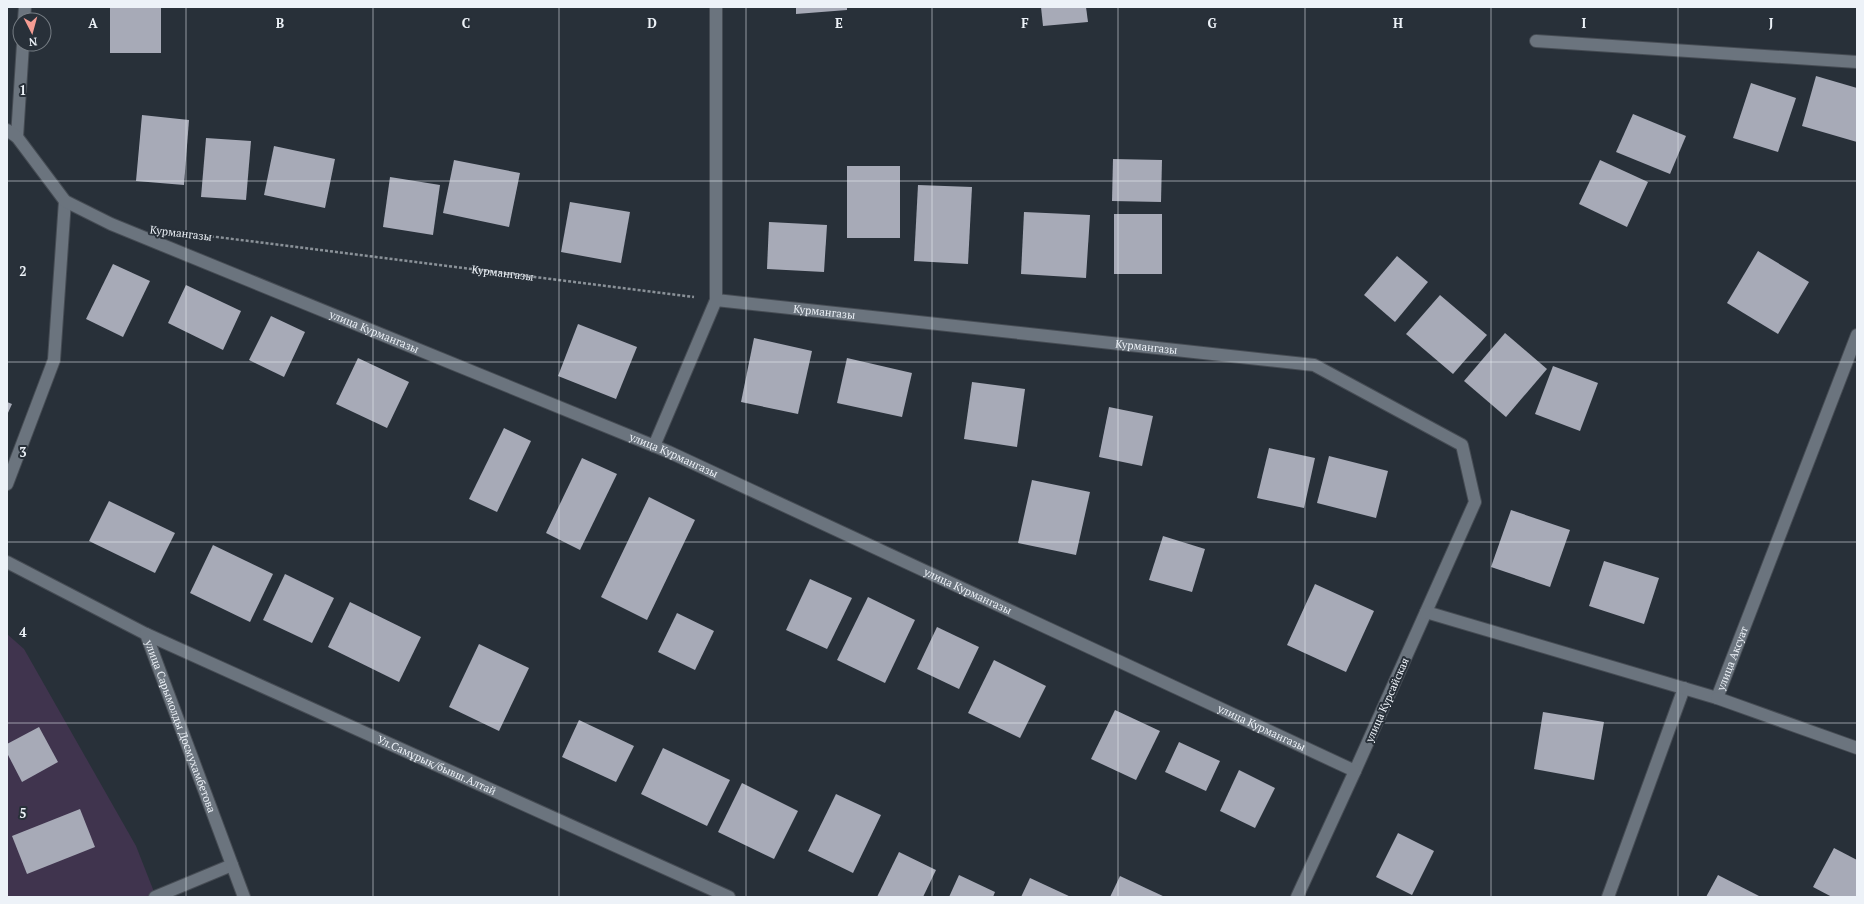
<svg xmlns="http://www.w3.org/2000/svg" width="1864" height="904" font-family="'PT Serif',serif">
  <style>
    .green { fill: #40344e }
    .building { fill: #a7aab7 }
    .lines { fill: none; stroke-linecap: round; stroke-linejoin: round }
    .lane-casing { stroke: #464c54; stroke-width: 14 }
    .street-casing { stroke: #464c54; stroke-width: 14 }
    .secondary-casing { stroke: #464c54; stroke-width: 14 }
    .path { stroke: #8a9198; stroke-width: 2.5; stroke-dasharray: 3 2; stroke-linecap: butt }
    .lane { stroke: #6b747e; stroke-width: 12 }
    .street { stroke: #6b747e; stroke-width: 12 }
    .secondary { stroke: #6b747e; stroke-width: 12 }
    .grid { fill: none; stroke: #edf2f8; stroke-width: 1; stroke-opacity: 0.55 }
    .labels { text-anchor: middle; stroke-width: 4; stroke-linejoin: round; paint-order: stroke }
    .street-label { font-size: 11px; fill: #edf2f8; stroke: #283039 }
    .grid-label { font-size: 13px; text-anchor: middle; font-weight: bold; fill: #edf2f8; stroke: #283039; stroke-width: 4; stroke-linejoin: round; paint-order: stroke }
  </style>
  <rect width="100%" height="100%" fill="#283039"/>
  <path class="green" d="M7,634l17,15 112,197 20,51h-149z"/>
  <g class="building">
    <rect x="110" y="7" width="51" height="46"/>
    <path d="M796,7h51v3l-51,4z"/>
    <path d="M1041,7h45l2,15 -45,4z"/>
    <path d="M1816,76l41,12v54l-55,-16z"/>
    <path d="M1751,83l45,15 -18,54 -45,-14z"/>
    <path d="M1633,114l53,22 -16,38 -54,-22z"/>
    <path d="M142,115l47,5 -5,65 -48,-4z"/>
    <path d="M206,138l45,3 -5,59 -45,-3z"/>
    <path d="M274,146l61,13 -10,49 -61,-13z"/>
    <path d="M1113,159l49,1 -1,42 -49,-1z"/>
    <path d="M454,160l66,13 -11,54 -66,-14z"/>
    <path d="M1600,160l48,22 -21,45 -48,-23z"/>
    <rect x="847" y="166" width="53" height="72"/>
    <path d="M390,177l50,8 -7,50 -50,-8z"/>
    <path d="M918,185l54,2 -4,77 -54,-3z"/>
    <path d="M570,202l60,10 -9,51 -60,-11z"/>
    <path d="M1024,212l66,3 -4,63 -65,-4z"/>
    <rect x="1114" y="214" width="48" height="60"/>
    <path d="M769,222l58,3 -3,47 -57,-3z"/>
    <path d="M1758,251l51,31 -31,52 -51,-31z"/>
    <path d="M1397,256l31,26 -33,40 -31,-27z"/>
    <path d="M113,264l37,17 -27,56 -37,-18z"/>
    <path d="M186,285l55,26 -18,39 -55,-27z"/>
    <path d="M1440,295l47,40 -34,39 -47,-40z"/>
    <path d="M271,316l34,16 -21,45 -35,-17z"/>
    <path d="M578,324l59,23 -21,52 -58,-23z"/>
    <path d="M1505,333l42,36 -41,48 -42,-36z"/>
    <path d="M754,338l58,13 -14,63 -57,-12z"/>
    <path d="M358,358l51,24 -22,46 -51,-24z"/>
    <path d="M847,358l65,15 -10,44 -65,-14z"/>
    <path d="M1553,366l45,17 -18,48 -45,-17z"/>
    <path d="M972,382l53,7 -8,58 -53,-8z"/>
    <path d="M7,402l5,2 -5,11z"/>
    <path d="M1109,407l44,9 -11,50 -43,-9z"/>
    <path d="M504,428l27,13 -34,71 -28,-13z"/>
    <path d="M1269,448l46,10 -11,50 -47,-10z"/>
    <path d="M1329,456l59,15 -12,47 -59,-15z"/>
    <path d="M582,458l35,16 -37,76 -34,-17z"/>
    <path d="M1032,480l58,12 -14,63 -58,-12z"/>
    <path d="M649,497l46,23 -48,100 -46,-23z"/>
    <path d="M109,501l66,32 -20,40 -66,-32z"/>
    <path d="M1511,510l59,20 -20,57 -59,-20z"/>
    <path d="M1163,536l42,13 -13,43 -43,-12z"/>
    <path d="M213,545l60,29 -23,48 -60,-29z"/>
    <path d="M1604,561l55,17 -15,46 -55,-18z"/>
    <path d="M285,574l49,24 -22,45 -49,-23z"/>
    <path d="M810,579l42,19 -25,51 -41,-19z"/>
    <path d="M1315,584l59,27 -28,61 -59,-27z"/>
    <path d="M868,597l47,23 -30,63 -48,-23z"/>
    <path d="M350,602l71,35 -22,45 -71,-35z"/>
    <path d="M677,613l37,18 -19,39 -37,-18z"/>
    <path d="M937,627l42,20 -20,42 -42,-20z"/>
    <path d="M479,644l50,24 -30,63 -50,-24z"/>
    <path d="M994,660l52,26 -26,52 -52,-25z"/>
    <path d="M1115,710l45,21 -24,49 -45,-21z"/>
    <path d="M1543,712l61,10 -10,58 -60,-11z"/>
    <path d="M579,720l55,26 -18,36 -54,-25z"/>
    <path d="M39,727l19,35 -36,20 -15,-29v-9z"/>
    <path d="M1179,742l41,19 -14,30 -41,-19z"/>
    <path d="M663,748l67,32 -23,46 -66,-32z"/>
    <path d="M1239,770l36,18 -20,40 -35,-17z"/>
    <path d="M742,783l56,28 -24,48 -56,-27z"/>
    <path d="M836,794l45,21 -28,58 -45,-22z"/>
    <path d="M80,809l15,38 -68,27 -15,-38z"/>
    <path d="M1398,833l36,18 -22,44 -36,-18z"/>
    <path d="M1834,848l23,12v37h-25l-19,-10z"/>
    <path d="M899,852l37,18 -13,27h-46z"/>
    <path d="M959,875l36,17 -2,5h-44z"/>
    <path d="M1718,875l43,22h-55z"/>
    <path d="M1120,876l45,21h-55z"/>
    <path d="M1030,878l41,19h-50z"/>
  </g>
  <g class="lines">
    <g class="lane-casing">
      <g id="lane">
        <path d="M1536,41l321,21"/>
        <path d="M7,484l47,-124 11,-159"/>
        <path d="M155,897l77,-32"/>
        <path d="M1608,897l76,-209"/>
      </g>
    </g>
    <g class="street-casing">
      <g id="street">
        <path d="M24,20l1,-13"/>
        <path d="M17,137l6,-93"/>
        <path id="s2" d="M716,300l598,65 148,80 13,57 -120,269"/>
        <path d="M654,446l62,-146v-293"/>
        <path id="s3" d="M7,562l139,72 98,263"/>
        <path id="s4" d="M1426,612l291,86 140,-363"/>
        <path id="s5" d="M146,634l583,263"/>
        <path d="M1717,698l140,50"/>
      </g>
    </g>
    <g class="secondary-casing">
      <g id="secondary">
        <path id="s6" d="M7,130l10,7 48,64 46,23 558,228 686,319 -58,126"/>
      </g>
    </g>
    <path class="path" id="s1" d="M201,235l493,62"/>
    <use href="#lane" class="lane"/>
    <use href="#street" class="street"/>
    <use href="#secondary" class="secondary"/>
  </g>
  <path class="grid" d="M186,7v890M373,7v890M559,7v890M746,7v890M932,7v890M1118,7v890M1305,7v890M1491,7v890M1678,7v890M7,181h1850M7,362h1850M7,542h1850M7,723h1850"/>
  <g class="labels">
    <g class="street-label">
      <text transform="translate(181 233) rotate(7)" y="4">Курмангазы</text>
      <text dy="4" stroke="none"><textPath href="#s1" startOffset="304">Курмангазы</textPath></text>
      <text dy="4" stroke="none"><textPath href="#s2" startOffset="109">Курмангазы</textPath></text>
      <text dy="4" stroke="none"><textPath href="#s6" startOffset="428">улица Курмангазы</textPath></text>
      <text dy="4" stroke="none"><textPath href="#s2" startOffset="433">Курмангазы</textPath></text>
      <text dy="4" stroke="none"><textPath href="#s6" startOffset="752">улица Курмангазы</textPath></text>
      <text dy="4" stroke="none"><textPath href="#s6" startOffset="1076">улица Курмангазы</textPath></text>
      <text dy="4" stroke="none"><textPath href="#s4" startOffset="346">улица Аксуат</textPath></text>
      <text transform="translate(1387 700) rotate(-66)" y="4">улица Курсайская</text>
      <text dy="4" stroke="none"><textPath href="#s3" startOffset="255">улица Сарымолды Досмухамбетова</textPath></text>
      <text dy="4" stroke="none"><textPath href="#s6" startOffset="1400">улица Курмангазы</textPath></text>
      <text dy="4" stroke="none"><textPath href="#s5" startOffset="319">Ул.Самұрық/бывш.Алтай</textPath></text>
    </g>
  </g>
  <g class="grid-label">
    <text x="93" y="28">A</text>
    <text x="280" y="28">B</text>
    <text x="466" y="28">C</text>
    <text x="652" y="28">D</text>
    <text x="839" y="28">E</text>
    <text x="1025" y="28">F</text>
    <text x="1212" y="28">G</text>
    <text x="1398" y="28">H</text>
    <text x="1584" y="28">I</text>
    <text x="1771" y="28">J</text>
    <text x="23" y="95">1</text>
    <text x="23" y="276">2</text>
    <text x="23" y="457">3</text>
    <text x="23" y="637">4</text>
    <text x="23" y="818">5</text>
  </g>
  <rect width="1864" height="904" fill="none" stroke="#edf2f8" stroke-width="16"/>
  <g transform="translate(32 32) rotate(174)"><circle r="19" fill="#283039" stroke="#777e85"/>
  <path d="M0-3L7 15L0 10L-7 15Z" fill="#f59c93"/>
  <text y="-6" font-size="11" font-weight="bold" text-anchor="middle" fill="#edf2f8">N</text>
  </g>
</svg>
